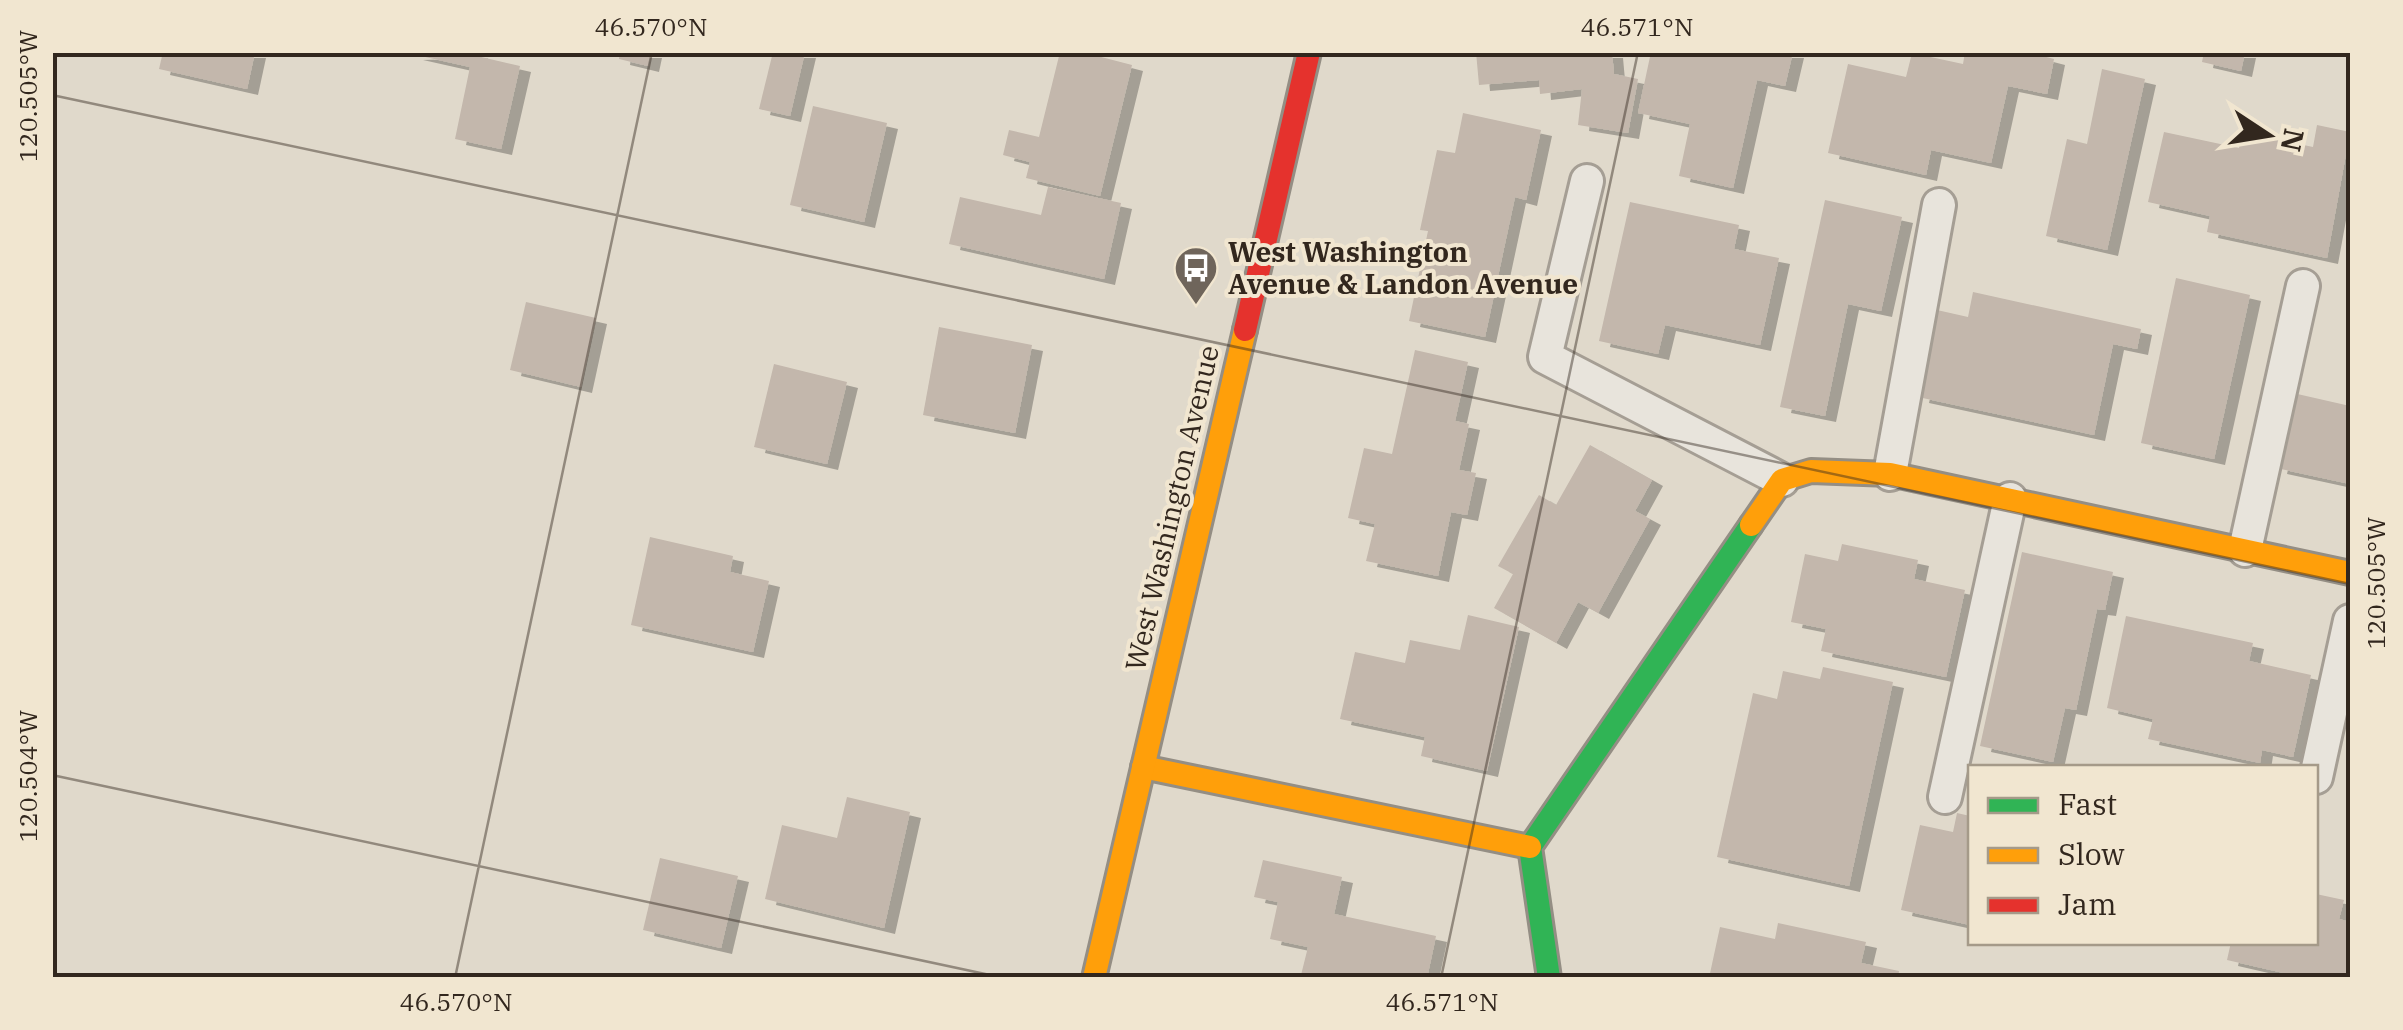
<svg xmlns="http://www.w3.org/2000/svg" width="2403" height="1030" font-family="'IBM Plex Serif',serif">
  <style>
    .building { fill: #c3b7ac; filter: url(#shadow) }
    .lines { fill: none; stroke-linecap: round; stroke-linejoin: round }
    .lane-casing { stroke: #a59e94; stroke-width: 38 }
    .fast-casing { stroke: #948e84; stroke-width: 28 }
    .slow-casing { stroke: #948e84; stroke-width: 28 }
    .jam-casing { stroke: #948e84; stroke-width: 28 }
    .lane { stroke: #e8e4dc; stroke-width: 32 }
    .fast { stroke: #30b455; stroke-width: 22 }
    .slow { stroke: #ff9f0a; stroke-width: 22 }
    .jam { stroke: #e5322d; stroke-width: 22 }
    .ticks { fill: none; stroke: #32271e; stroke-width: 2.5; stroke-opacity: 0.45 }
    .labels { text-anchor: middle; stroke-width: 8; stroke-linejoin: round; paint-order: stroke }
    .poi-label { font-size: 28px; font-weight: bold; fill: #32271e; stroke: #f1e6d0; text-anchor: start }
    .street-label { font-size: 28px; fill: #32271e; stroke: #f1e6d0 }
    .neatline { fill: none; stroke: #32271e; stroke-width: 4 }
    .ticks-label { font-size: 25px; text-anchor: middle; fill: #32271e }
  </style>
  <defs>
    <filter id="shadow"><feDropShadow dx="11" dy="6" stdDeviation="0" flood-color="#0004"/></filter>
  </defs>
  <rect width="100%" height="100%" fill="#e0d9cb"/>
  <g class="building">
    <path d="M163,52h92l-8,37 -88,-20z"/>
    <path d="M477,52v4l43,10 -19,83 -46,-10 15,-72 -58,-13z"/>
    <path d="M620,52h31l-3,14 -29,-7z"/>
    <path d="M773,52h32l-15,64 -31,-7z"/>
    <path d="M1060,52h22l50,13 -32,131 -74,-18 4,-16 -27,-7 6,-25 30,7z"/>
    <path d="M1476,52h136l2,22 24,5 -10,54 -50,-8 4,-36 -42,5 -1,-14 -60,5z"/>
    <path d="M1651,52h142l-8,34 -28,-6 -24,108 -54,-12 11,-52 -52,-11z"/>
    <path d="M1965,52h62l27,7 -7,35 -39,-8 -17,77 -60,-13 -5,25 -98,-22 20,-89 58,13 6,-24 51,11z"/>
    <path d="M2204,52h41l-4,19 -39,-9z"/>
    <path d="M2102,69l43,10 -38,171 -61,-14 21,-97 20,5z"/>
    <path d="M813,106l74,17 -23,99 -74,-17z"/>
    <path d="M1463,113l78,17 -15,70 -11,-3 -30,140 -76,-16 19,-90 -8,-1 17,-80 18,3z"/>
    <path d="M2317,125l33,7 -23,126 -120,-26 3,-16 -62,-14 16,-70 75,16 3,-16 71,15z"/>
    <path d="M1048,187l73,16 -17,76 -155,-35 11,-47 81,18z"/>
    <path d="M1825,200l77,17 -21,94 -33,-7 -23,112 -45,-9z"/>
    <path d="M1630,202l109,23 -5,24 45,9 -19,87 -95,-20 -7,29 -59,-13z"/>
    <path d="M2176,278l74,17 -36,164 -73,-16z"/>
    <path d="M1973,292l168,37 -4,20 -24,-5 -19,91 -176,-38 19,-87 31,7z"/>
    <path d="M526,302l70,16 -15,69 -71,-17z"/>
    <path d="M939,327l93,18 -17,88 -92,-18z"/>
    <path d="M1415,350l53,12 -13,59 14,3 -10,46 17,3 -9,42 -16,-3 -13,64 -72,-15 9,-37 -27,-6 16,-70 28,6z"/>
    <path d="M774,364l73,18 -20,82 -73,-17z"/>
    <path d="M2293,393l57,13v78l-74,-16z"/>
    <path d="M1590,445l62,35 -17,31 15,8 -52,94 -20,-11 -22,41 -62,-35 19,-34 -15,-8 41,-71 17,10z"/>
    <path d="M650,537l83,19 -3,16 39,9 -16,71 -122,-27z"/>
    <path d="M1842,544l76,16 -4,19 51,11 -19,87 -125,-26 5,-22 -35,-7 14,-68 33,7z"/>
    <path d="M2022,552l91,20 -8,38 -8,-1 -21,101 -11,-2 -12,54 -73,-16z"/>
    <path d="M1468,615l51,12 -32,144 -66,-15 4,-19 -85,-18 15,-67 50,11 5,-23 50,10z"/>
    <path d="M2126,616l127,27 -4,18 62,14 -18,82 -31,-7 -2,13 -112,-24 5,-20 -46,-11z"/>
    <path d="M1823,667l70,15 -44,204 -132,-29 36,-164 24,6 6,-28 37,8z"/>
    <path d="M847,797l63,15 -26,116 -119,-29 17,-74 55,13z"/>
    <path d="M1957,813l13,3v109l-69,-15 19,-85 33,7z"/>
    <path d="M660,858l78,18 -17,72 -78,-18z"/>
    <path d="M1263,860l79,17 -8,37 102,22 -9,42 -126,-3 7,-28 -38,-8 8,-37 -24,-5z"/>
    <path d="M2316,894l28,6 -5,19 11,3v56h-44l-79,-18 4,-18h85z"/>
    <path d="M1778,923l88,19 -5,21 38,8 -1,7h-189l11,-51 55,12z"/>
  </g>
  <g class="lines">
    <g class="lane-casing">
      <g id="lane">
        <path d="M1587,181l-42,176 237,123"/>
        <path d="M1890,474l49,-269"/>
        <path d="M2245,550l58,-264"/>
        <path d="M2316,777l34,-156"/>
        <path d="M1945,797l65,-298"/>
      </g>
    </g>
    <g class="fast-casing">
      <path id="fast" d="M1549,978l-19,-131 221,-322"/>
    </g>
    <g class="slow-casing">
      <g id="slow">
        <path d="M1751,525l31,-45 29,-9 79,3 460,99"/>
        <path d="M1143,767l387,80"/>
        <path d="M1094,978l151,-648"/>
      </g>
    </g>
    <g class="jam-casing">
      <path id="jam" d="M1245,330l64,-278"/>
    </g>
    <use href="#lane" class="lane"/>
    <use href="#fast" class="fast"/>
    <use href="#slow" class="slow"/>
    <use href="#jam" class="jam"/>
  </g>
  <path class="ticks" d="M52,95l2298,489M52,775l952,203M455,978l197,-926M1441,978l197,-926"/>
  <defs>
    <g id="bus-pin" transform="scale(2.25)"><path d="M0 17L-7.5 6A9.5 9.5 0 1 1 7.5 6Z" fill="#6f655b" stroke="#f1e6d0"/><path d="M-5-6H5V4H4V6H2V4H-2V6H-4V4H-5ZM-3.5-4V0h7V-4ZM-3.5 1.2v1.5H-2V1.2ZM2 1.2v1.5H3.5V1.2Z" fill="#fff"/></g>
  </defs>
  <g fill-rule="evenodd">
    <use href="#bus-pin" x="1196" y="268"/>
  </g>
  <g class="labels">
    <g class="poi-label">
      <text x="1228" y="262">West Washington<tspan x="1228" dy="32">Avenue &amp; Landon Avenue</tspan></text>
    </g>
    <g class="street-label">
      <text transform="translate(1172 508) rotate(-77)" y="10">West Washington Avenue</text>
    </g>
  </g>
  <rect width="2403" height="1030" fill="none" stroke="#f1e6d0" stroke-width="110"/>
  <rect x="1968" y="765" width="350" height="180" fill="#f1e6d0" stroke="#a59a89" stroke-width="2.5"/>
  <rect x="1988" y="798" width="50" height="15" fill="#30b455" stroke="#a59a89" stroke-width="2.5"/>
  <text x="2058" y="815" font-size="30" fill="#32271e">Fast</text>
  <rect x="1988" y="848" width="50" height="15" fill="#ff9f0a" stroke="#a59a89" stroke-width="2.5"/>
  <text x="2058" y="865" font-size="30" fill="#32271e">Slow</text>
  <rect x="1988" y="898" width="50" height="15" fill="#e5322d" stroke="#a59a89" stroke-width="2.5"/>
  <text x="2058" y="915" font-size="30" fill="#32271e">Jam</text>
  <g transform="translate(2268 135) rotate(102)" stroke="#f1e6d0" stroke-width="8" paint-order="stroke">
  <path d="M0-8L18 38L0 25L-18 38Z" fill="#32271e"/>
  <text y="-15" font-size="28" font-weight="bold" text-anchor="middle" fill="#32271e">N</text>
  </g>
  <rect x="55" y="55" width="2293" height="920" class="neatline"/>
  <g class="ticks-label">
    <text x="651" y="36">46.570°N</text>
    <text x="1637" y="36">46.571°N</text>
    <text transform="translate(28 96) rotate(-90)" y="9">120.505°W</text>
    <text transform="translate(2376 583) rotate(-90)" y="9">120.505°W</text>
    <text transform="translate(28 776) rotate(-90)" y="9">120.504°W</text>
    <text x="456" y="1011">46.570°N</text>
    <text x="1442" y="1011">46.571°N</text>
  </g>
</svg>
